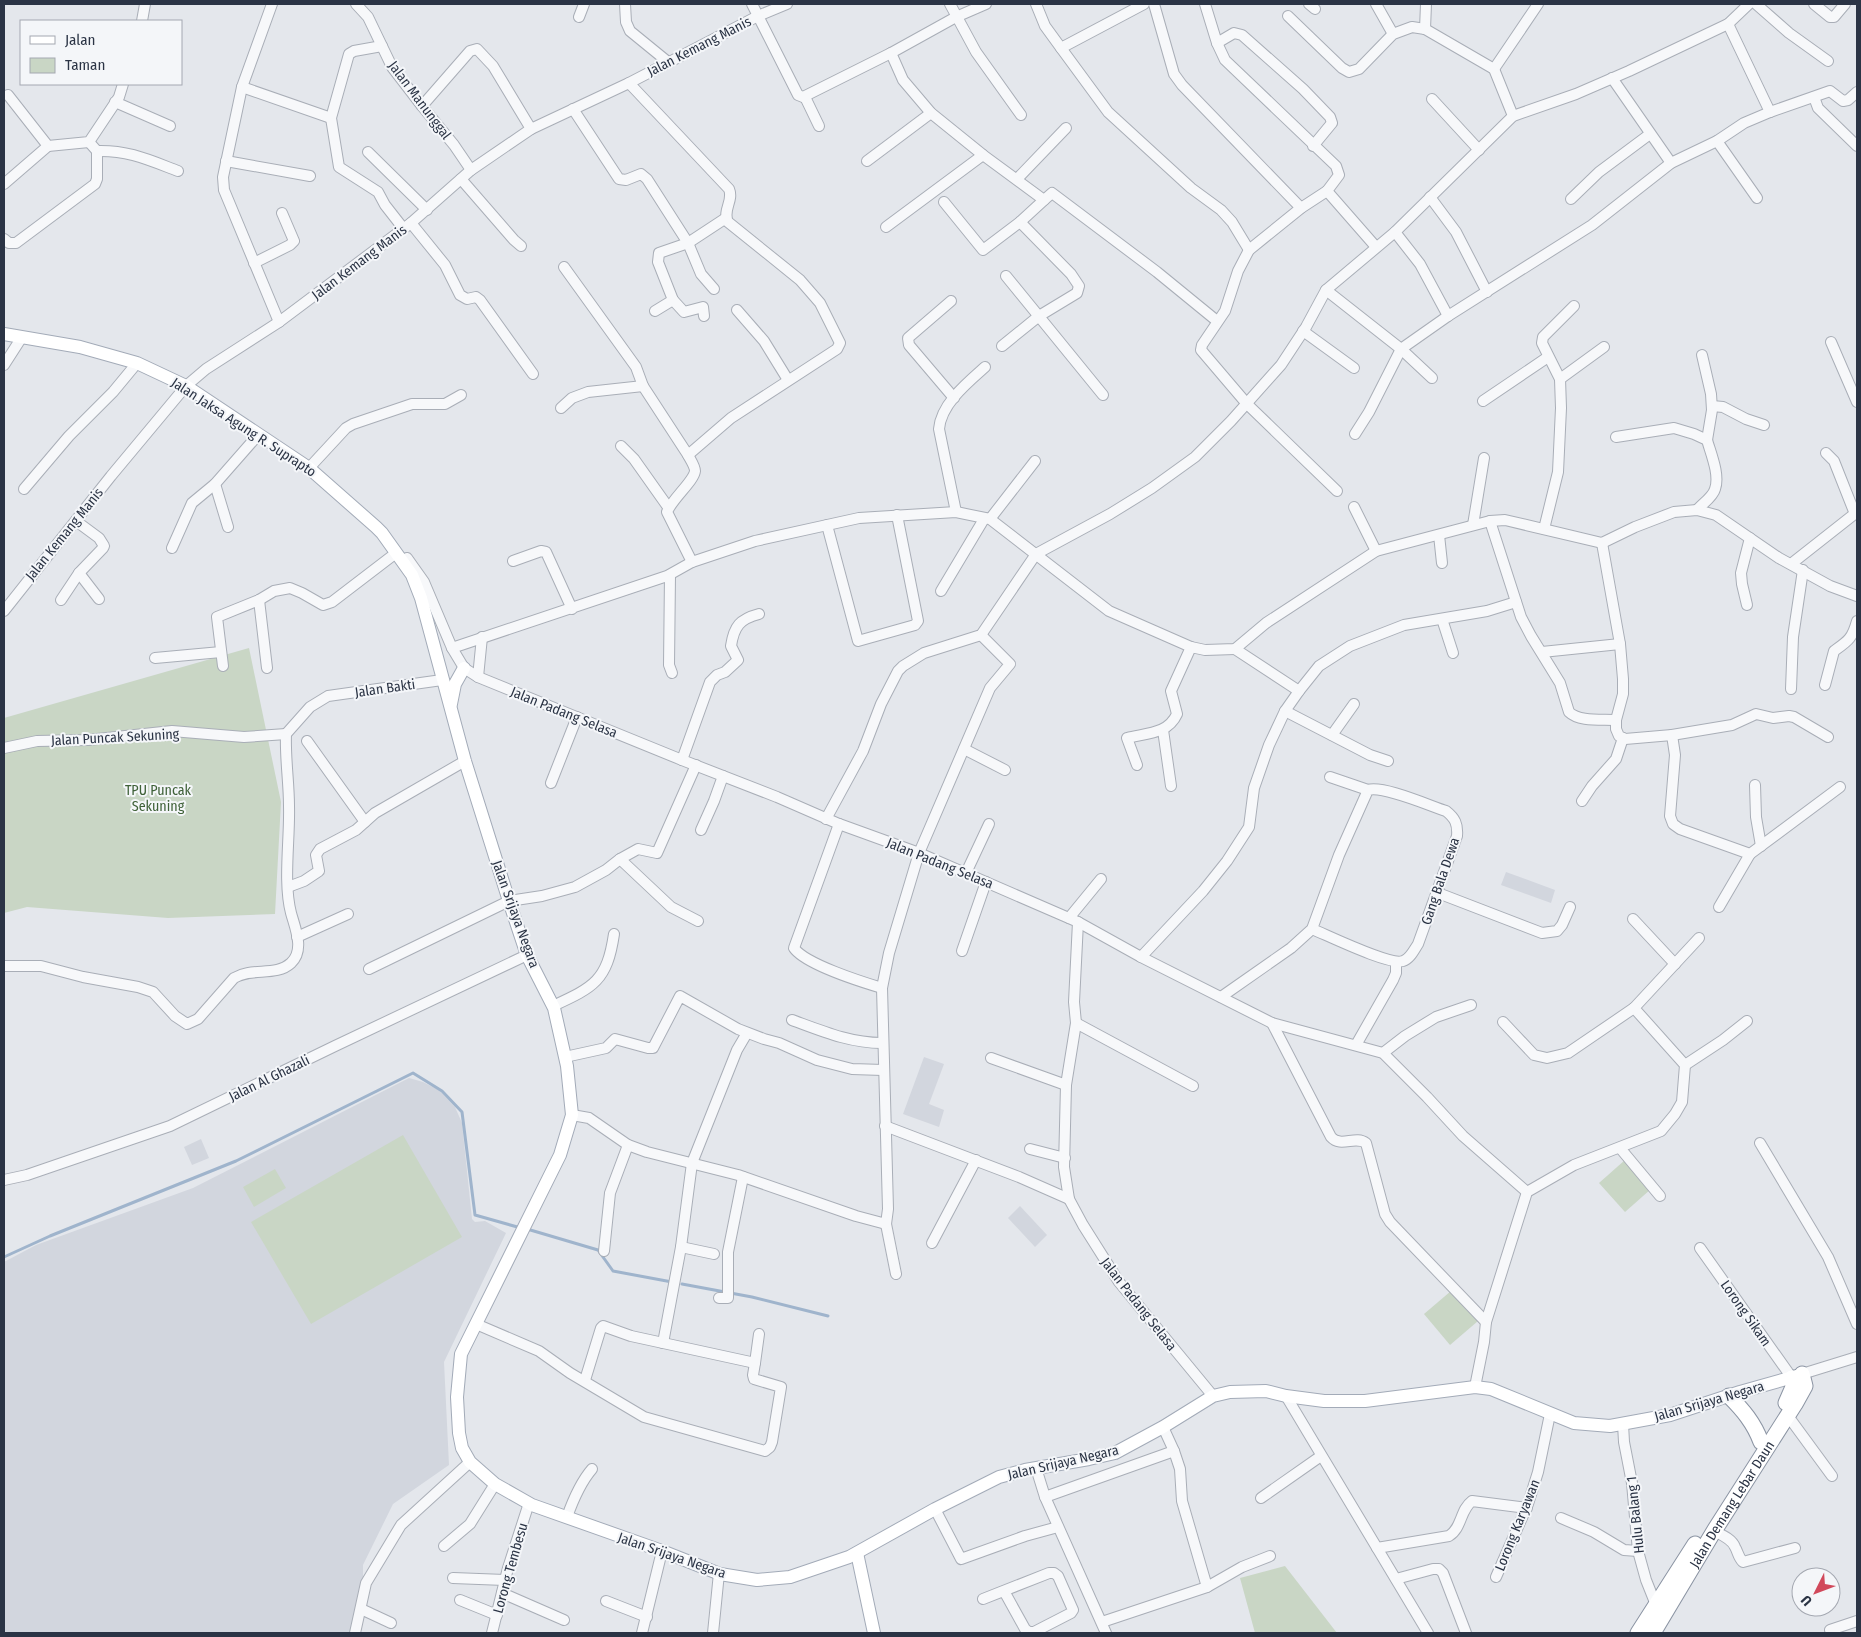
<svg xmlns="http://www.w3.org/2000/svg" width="1861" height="1637" font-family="'Fira Sans Condensed',sans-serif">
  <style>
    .built { fill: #d2d6de }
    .green { fill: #c9d6c5 }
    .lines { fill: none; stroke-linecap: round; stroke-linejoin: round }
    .stream { stroke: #9fb4cc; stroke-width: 3 }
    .minor-casing { stroke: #a9aeb7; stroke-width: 12 }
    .major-casing { stroke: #a3abb8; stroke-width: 14 }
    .highway-casing { stroke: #8b94a3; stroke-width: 17 }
    .minor { stroke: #f7f8fa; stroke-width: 10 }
    .major { stroke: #fff; stroke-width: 12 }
    .highway { stroke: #fff; stroke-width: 15 }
    .labels { text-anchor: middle; stroke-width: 4; stroke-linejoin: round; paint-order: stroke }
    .street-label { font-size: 14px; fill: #2b3445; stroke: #f4f6f9 }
    .park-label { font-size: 14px; fill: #3f6138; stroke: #f4f6f9 }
  </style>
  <rect width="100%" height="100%" fill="#e4e7ec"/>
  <g class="built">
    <path d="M1506,872l49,18 -4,13 -50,-18z"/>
    <path d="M924,1057l20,7 -15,40 15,6 -5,17 -36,-13z"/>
    <path d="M409,1078l14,4 16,8 16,17 7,16 10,96 3,3 10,-1 21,12 -62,129 5,103 -56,39 -30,61v26l-11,42h-348v-371l32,-17 157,-57z"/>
    <path d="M201,1139l8,19 -17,7 -8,-18z"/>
    <path d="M1020,1206l27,29 -12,12 -27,-29z"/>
  </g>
  <g class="green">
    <path d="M249,648l32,154 -6,112 -107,4 -141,-11 -23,6v-195z"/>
    <path d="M403,1135l59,102 -151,87 -60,-102z"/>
    <path d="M1625,1160l26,29 -26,23 -26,-29z"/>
    <path d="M275,1169l11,19 -32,19 -11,-20z"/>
    <path d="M1451,1291l27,30 -28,24 -26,-31z"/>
    <path d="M1285,1566l52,67h-82l-15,-55z"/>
  </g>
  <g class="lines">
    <g class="stream">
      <path d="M527,1229l71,21 15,21 59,11"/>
      <path d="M4,1257l46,-21 186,-75 177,-88 29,18 20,21 13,103 46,13"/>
      <path d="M682,1284l70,13 76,19"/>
    </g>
    <g class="minor-casing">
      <g id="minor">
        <path d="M272,4l-30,83 -19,90 1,13 55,132"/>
        <path d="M356,4l12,13 24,50 30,39 32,39 17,25"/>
        <path d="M625,4l1,18 4,9 38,31"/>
        <path d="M752,4l46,91 5,2 88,-44 65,-36 30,-13"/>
        <path d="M950,4l26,48 45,63"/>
        <path d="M1036,4l9,22 16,22 83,-44"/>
        <path d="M1154,4l20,70 8,11 119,123"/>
        <path d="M1205,4l12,39 8,17 111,106 3,9 -12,16 49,56"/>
        <path d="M1309,4l6,5"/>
        <path d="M1376,4l17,30"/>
        <path d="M1756,4l33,29 39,28"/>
        <path d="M1814,4l16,13h4l11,-13"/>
        <path d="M1288,16l54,52 7,4 10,-3 34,-35 19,-7 13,2 69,40 19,47"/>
        <path d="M579,17l5,-13"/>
        <path d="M142,21l3,-17"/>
        <path d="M1728,24l42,88"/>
        <path d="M1425,29l1,-25"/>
        <path d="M1217,43l17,-10 8,2 61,54 27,28 2,6 -19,23"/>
        <path d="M382,46l-28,5 -5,3 -18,64 8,49 39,25 7,13 18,23"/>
        <path d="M1061,48l47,64 83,76 30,22 11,12 17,28"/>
        <path d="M891,53l12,27 28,33 52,42 61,45 8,-7 105,79 60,49"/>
        <path d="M1494,69l44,-65"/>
        <path d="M1612,78l59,85"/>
        <path d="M629,83l100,106c5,12 -7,21 -1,33l72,58 20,23 20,40 -3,6 -106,69 -43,37"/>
        <path d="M242,87l89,31"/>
        <path d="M8,95l40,51 41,-4 30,-45 4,-13"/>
        <path d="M805,97l14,29"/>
        <path d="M1814,97l4,11 39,38"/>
        <path d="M1432,99l47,51"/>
        <path d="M115,102l55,24"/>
        <path d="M422,106l48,-55 7,-2 16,17 38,63"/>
        <path d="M573,109l46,70 7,1 15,-6 6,5 41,64 13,31 13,15"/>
        <path d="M1717,141l40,57"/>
        <path d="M97,151c31,-1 52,9 81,20"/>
        <path d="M368,152l59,58"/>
        <path d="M226,161l84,15"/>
        <path d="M867,161l64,-48"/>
        <path d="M461,179l53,61 7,6"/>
        <path d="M1017,179l49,-51"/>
        <path d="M4,184l44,-38"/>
        <path d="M1327,191l-26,17 -52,42 -11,21 -13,40 -23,34 -1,5 46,54 90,87"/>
        <path d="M1430,197l26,35 31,60"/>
        <path d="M1571,199l28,-27 51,-38"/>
        <path d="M944,202l39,48 37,-28 24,-22"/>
        <path d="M411,223l34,42 15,30 7,4 9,-2 4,3 53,74"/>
        <path d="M886,227l97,-72"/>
        <path d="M1395,232l25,32 28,52"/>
        <path d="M4,239l5,4h7l79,-59 2,-5v-28l-8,-9"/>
        <path d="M254,263l36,-18 4,-4 -12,-28"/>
        <path d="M564,267l72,100 7,19 45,69c2,4 7,11 7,16 -1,10 -23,28 -28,41l25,50"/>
        <path d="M1006,276l97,119"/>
        <path d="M1326,290l75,59 31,29"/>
        <path d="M673,300l11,12 19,-5 1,9"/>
        <path d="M951,301l-43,37 1,7 45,53"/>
        <path d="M737,310l27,31 24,39"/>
        <path d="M655,311l18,-11 -15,-38 1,-9 29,-10 38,-25"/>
        <path d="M1303,331l51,37"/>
        <path d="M1831,342l26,60"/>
        <path d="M1002,346l37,-30 38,-23 2,-7 -8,-12 -51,-52"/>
        <path d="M1702,355l9,39 1,16 -5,30"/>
        <path d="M4,365l18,-28"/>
        <path d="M1560,379l44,-32"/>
        <path d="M1483,401l65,-44"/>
        <path d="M1712,406l11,1 23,12 18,6"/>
        <path d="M561,408l11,-10 16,-6 55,-6"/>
        <path d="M1355,434l14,-22 32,-63 47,-33 144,-91 79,-62 46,-22 27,-18 26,-11 60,-21 13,10 5,-1 9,-8"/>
        <path d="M1616,437l58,-9 20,6 13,6c4,14 13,35 8,49 -2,8 -13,15 -18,21"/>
        <path d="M621,446l13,13 34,48"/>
        <path d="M1826,453l8,8 21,53"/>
        <path d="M309,468l37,-40 7,-4 59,-20h33l16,-9"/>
        <path d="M215,484l13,43"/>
        <path d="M24,489l45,-53 44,-44 24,-29"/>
        <path d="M1354,507l22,44"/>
        <path d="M956,512l-17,-83c2,-25 28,-46 46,-62"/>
        <path d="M990,519l45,-58"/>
        <path d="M1490,521l31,96 10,19 29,47 9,29c10,10 33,7 47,8"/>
        <path d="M827,525l31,116 57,-16 3,-4 -21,-106"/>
        <path d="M1473,525l11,-67"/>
        <path d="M1544,529l14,-57 3,-64 -1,-29 -18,-36 1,-6 31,-31"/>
        <path d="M1439,535l3,28"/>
        <path d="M1602,543l18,101 3,35v15l-7,26v9l3,7 6,3 47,-4 3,20 -5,61 3,8 7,5 70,25 90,-67"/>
        <path d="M172,548l20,-45 23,-19 43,-49"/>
        <path d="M407,558l17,24 28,66 12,20 14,9 204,83 95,37 62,27 80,29 159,69 -4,80 2,21 -10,62 -2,82 5,32 14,26 36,57 94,114"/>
        <path d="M513,561l28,-10 5,1 26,57"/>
        <path d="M1791,564l66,-52"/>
        <path d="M79,573l20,26"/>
        <path d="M670,575l-1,90 3,8"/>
        <path d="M941,591l43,-72"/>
        <path d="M61,600l18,-27 24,-25 1,-2 -5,-8 -23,-17"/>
        <path d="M259,600l8,68"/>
        <path d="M1747,605l-5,-21 -1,-11 9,-35"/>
        <path d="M4,611l107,-135 75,-90 20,-17 73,-47 132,-99 60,-53 60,-41 98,-46 129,-67 29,-12"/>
        <path d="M1442,619l11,34"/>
        <path d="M452,648l215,-72 25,-14 63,-21 104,-23 97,-6 34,7 119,92 82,36 14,3 30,-1 31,-26 110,-72 114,-30 15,-1 97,23 33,-16 39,-15 23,-2 19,5 63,43 51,28 27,10"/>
        <path d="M1235,649l64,42"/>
        <path d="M1542,652l78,-8"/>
        <path d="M155,658l66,-6"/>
        <path d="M223,666l-6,-49 42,-17 15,-9 16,-3 12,5 21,12 9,-3 64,-49"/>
        <path d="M478,677l4,-40"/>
        <path d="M1825,685l9,-34c14,-10 18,-12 23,-30"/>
        <path d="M1791,689l2,-52 10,-67"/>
        <path d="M1285,711l85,44 18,6"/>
        <path d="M1163,730l8,56"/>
        <path d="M1332,735l22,-31"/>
        <path d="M1672,735l60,-10 24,-11 17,4 16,-2 5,1 34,20"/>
        <path d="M307,741l58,81"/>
        <path d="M4,748l33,-7 51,-1 84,-9 72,6 42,-3"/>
        <path d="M964,749l41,21"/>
        <path d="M682,760l28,-78 7,-7 8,-3 13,-12 -7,-14c3,-20 9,-27 28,-32"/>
        <path d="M1137,765l-10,-27c20,-5 41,-4 50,-24l-6,-23 20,-44"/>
        <path d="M1330,777l38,13"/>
        <path d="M551,783l26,-66"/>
        <path d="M1755,785l1,32 5,29"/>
        <path d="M1582,801l10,-15 24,-27 7,-21"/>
        <path d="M826,819l37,-68 18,-47 17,-33 5,-5 21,-13 57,-18 55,-81 74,-40 42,-26 43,-31 36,-36 50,-56 25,-38 20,-37 69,-58 118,-116 63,-22 53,-23 99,-47 21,-20"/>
        <path d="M839,824l-45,124c11,16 68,34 88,40"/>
        <path d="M701,830l13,-29 9,-25"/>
        <path d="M620,859l51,48 27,14"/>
        <path d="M966,873l23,-49"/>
        <path d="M288,887l16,-6 15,-10 -3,-16 4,-6 36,-19 19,-17 90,-52"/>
        <path d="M1438,893l104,40 15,-2 5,-6 8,-18"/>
        <path d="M1719,907l31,-53"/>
        <path d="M1069,918l32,-39"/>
        <path d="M1633,919l42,45"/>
        <path d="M1078,922l63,35 131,66 111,30 44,44 36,39 64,56"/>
        <path d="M297,937l51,-23"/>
        <path d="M962,951l24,-69"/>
        <path d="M1141,957l62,-66 24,-30 22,-34 5,-39 15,-43 16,-34 14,-20 20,-25 31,-20 54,-21 83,-14 29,-9"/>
        <path d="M4,966h37l42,11 55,10 15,5 22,24 12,8 11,-5 36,-41c18,-11 42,-1 57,-15 14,-13 4,-35 0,-50 -8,-31 -1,-74 -2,-107 0,-24 -4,-48 -3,-72l24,-27 18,-11 114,-16"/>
        <path d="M369,969l140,-68 33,-5 33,-9 31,-17 14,-11 18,-10 19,4 39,-88"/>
        <path d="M1221,997l70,-49 21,-19 27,-74 29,-65c15,-5 62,16 78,21 9,7 12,13 11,25l-39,108c-4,6 -8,15 -15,17 -13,5 -76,-26 -91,-32"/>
        <path d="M553,1006c41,-19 54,-25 61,-72"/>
        <path d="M792,1020c30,11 58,23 90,23"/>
        <path d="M1503,1022l31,33 13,3 21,-5 66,-45"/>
        <path d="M1076,1023l117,63"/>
        <path d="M1272,1023l59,114c10,11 24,-2 35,6l19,71 5,8 96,100"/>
        <path d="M1356,1045l37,-65 3,-7v-11"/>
        <path d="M1383,1053l22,-17 31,-19 35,-12"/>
        <path d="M565,1057l41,-9 9,-9 33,9h5l27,-52 58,33 26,10 15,4 38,17 35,9 31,1"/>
        <path d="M991,1058l75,27"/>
        <path d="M1685,1065l38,-25 24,-19"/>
        <path d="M572,1115l17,3 39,27 19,7 91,23 118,41 30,8 2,-15 -6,-221 7,-35 30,-100 71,-165 20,-24 -29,-29"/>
        <path d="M885,1126l134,51 50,22"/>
        <path d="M1760,1143l68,114 29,67"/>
        <path d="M1620,1148l40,48"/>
        <path d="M1030,1149l35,9"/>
        <path d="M4,1180l23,-5 143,-49 165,-80 192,-91"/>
        <path d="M886,1224l10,50"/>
        <path d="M932,1243l44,-83"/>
        <path d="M681,1247l33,7"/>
        <path d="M1700,1248l92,130"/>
        <path d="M604,1251l6,-58 18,-48"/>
        <path d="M719,1298h9v-46l15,-75"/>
        <path d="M476,1324l63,27 31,22 74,44 121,34 5,-4 2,-5 9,-55 -27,-8 -1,-4 2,-12"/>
        <path d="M663,1343l18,-96 11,-84 45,-113 10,-17"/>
        <path d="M1802,1374l55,-17"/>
        <path d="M585,1380l16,-52 2,-2 28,10 124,27 4,-29"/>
        <path d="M1475,1387l9,-45 2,-20 41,-130 47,-27 87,-34 14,-17 7,-12 3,-37 -51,-57 65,-70"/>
        <path d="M1286,1396l142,237"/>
        <path d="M1788,1416l44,60"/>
        <path d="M1623,1424l1,18 8,41 6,68 8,29 10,25"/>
        <path d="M1163,1427l11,24 6,18 2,32 25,86"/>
        <path d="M1036,1468l9,29 61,136"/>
        <path d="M1045,1497l129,-46"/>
        <path d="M1261,1498l60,-42"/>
        <path d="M935,1509l26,50 64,-23 33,-9"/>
        <path d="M567,1517c6,-17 13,-34 25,-48"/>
        <path d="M1561,1518l33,14 30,18 14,1"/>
        <path d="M1714,1531c8,4 18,8 21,16 3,5 3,10 8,15l52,-14"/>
        <path d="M444,1546l26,-22 25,-40"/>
        <path d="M1377,1548l72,-12c13,-8 11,-26 23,-35l55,7"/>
        <path d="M1496,1577l32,-73 10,-32 12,-58"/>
        <path d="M453,1578l52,2"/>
        <path d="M1396,1579l37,-10h6l4,4 23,60"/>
        <path d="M502,1593l62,27"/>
        <path d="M983,1599l66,-26h5l4,3 15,34 -2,3 -37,19h-5l-4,-3 -21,-38"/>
        <path d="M460,1600l37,15"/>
        <path d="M606,1601l41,16"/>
        <path d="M361,1609l30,14"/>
        <path d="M1102,1622l105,-35 35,-20 28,-11"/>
        <path d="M1830,1630l27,-9"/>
        <path d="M355,1633l11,-50 35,-58 69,-63"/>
        <path d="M492,1633l16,-65 21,-65"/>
        <path d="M642,1633l20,-82"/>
        <path d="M713,1633l6,-60"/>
      </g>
    </g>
    <g class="major-casing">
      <g id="major">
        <path d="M4,334l76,13 57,16 49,23 123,82 67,59 6,6 30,42 9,23 44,163 44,140 18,54 27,53 13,58 5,49 -12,40 -99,199 -4,43 2,36 3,15 8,14 25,22 37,21 130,46 58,23 37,6 33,-3 59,-20 86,-48 64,-32 26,-7 64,-11 26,-6 48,-26 50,-31 17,-4 36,-1 20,5 38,5h41l110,-14 16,2 83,34 36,3 60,-11 70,-23 60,-17"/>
        <path d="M451,704l4,-20 9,-16"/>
        <path d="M857,1553l17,80"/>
      </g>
    </g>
    <g class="highway-casing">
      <g id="highway">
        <path d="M1729,1396c14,14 25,27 32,46"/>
        <path d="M1786,1403l7,-16 -1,-9"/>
        <path d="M1638,1633l57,-89"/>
        <path id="s1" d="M1653,1633l61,-102 81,-127 10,-18 -3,-12"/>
      </g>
    </g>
    <use href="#minor" class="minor"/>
    <use href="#major" class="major"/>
    <use href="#highway" class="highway"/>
  </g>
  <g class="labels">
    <g class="street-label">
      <text transform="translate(699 46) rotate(-27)" y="5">Jalan Kemang Manis</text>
      <text transform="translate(420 100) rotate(53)" y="5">Jalan Manunggal</text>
      <text transform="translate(359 262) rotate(-37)" y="5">Jalan Kemang Manis</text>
      <text transform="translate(244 427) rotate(33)" y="5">Jalan Jaksa Agung R. Suprapto</text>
      <text transform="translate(64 534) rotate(-51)" y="5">Jalan Kemang Manis</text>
      <text transform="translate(385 688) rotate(-8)" y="5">Jalan Bakti</text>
      <text transform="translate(564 712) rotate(22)" y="5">Jalan Padang Selasa</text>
      <text transform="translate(115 737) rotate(-3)" y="5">Jalan Puncak Sekuning</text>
      <text transform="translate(940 863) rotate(22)" y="5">Jalan Padang Selasa</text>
      <text transform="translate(1440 881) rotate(-71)" y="5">Gang Bala Dewa</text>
      <text transform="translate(516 914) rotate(70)" y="5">Jalan Srijaya Negara</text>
      <text transform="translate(269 1078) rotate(-26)" y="5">Jalan Al Ghazali</text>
      <text transform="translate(1139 1304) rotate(52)" y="5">Jalan Padang Selasa</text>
      <text transform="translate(1746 1313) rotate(55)" y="5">Lorong Sikam</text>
      <text transform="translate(1709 1401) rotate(-16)" y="5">Jalan Srijaya Negara</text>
      <text transform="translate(1063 1462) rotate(-13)" y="5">Jalan Srijaya Negara</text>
      <text dy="5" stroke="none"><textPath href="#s1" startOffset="151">Jalan Demang Lebar Daun</textPath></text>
      <text transform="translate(1635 1515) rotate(-96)" y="5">Hulu Balang 1</text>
      <text transform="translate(1517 1525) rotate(-68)" y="5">Lorong Karyawan</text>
      <text transform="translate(672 1555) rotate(19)" y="5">Jalan Srijaya Negara</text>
      <text transform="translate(510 1568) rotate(-74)" y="5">Lorong Tembesu</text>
    </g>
    <g class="park-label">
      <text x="158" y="795">TPU Puncak<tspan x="158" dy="16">Sekuning</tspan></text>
    </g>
  </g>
  <rect width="1861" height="1637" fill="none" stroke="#2b3445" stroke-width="10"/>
  <rect x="20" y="20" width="162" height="65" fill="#f4f6f9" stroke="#a4a8b1"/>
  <rect x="30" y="36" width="25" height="8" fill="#ffffff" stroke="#a4a8b1"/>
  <text x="65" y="45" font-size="15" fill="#2b3445">Jalan</text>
  <rect x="30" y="58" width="25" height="15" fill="#c9d6c5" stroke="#a4a8b1"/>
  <text x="65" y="70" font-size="15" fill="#2b3445">Taman</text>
  <g transform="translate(1816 1592) rotate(228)"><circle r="24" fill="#f4f6f9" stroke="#a4a8b1"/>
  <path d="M0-4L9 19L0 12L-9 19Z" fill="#d1495b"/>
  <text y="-8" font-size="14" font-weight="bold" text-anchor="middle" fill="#2b3445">U</text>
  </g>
</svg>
